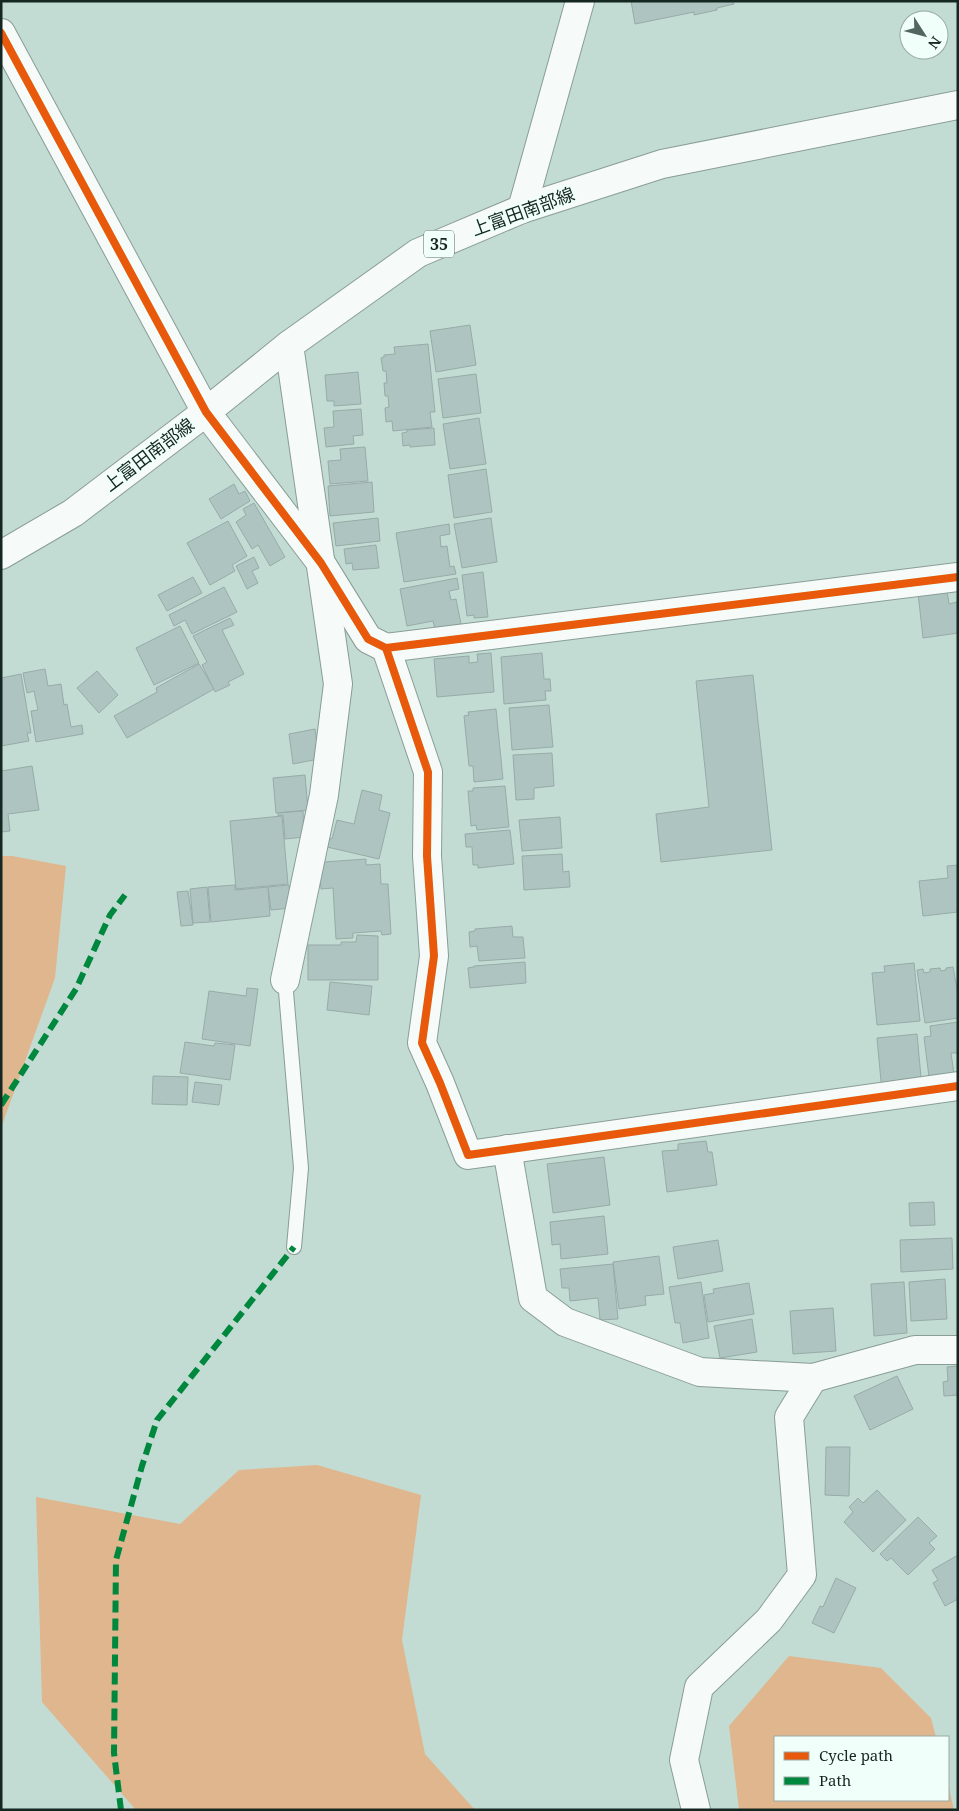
<svg xmlns="http://www.w3.org/2000/svg" width="959" height="1811" font-family="'Noto Serif','Noto Sans JP',serif">
  <style>
    .green { fill: #dfb68d }
    .building { fill: #aec4c0; stroke: #97aba7 }
    .lines { fill: none; stroke-linecap: round; stroke-linejoin: round }
    .lane-casing { stroke: #899d96; stroke-width: 16 }
    .street-casing { stroke: #899d96; stroke-width: 30 }
    .primary-casing { stroke: #899d96; stroke-width: 30 }
    .lane { stroke: #f6faf9; stroke-width: 14 }
    .street { stroke: #f6faf9; stroke-width: 28 }
    .primary { stroke: #f6faf9; stroke-width: 28 }
    .quiet { stroke: #00873e; stroke-width: 6; stroke-dasharray: 12 6; stroke-linecap: butt }
    .cycleway-casing { stroke: #f1fffa; stroke-width: 11 }
    .cycleway { stroke: #e8590c; stroke-width: 8 }
    .labels { text-anchor: middle; stroke-width: 5; stroke-linejoin: round; paint-order: stroke }
    .shield { fill: #f1fffa; stroke: #576862; stroke-width: 1 }
    .shield-label { font-size: 16px; font-weight: bold; fill: #152721 }
    .street-label { font-size: 18px; fill: #152721; stroke: #f1fffa }
  </style>
  <rect width="100%" height="100%" fill="#c2dcd4"/>
  <g class="green">
    <path d="M1,856h11l54,10 -11,112 -54,150z"/>
    <path d="M317,1465l104,30 -19,145 23,114 50,56h-339l-94,-108 -6,-205 144,27 59,-54z"/>
    <path d="M789,1656l92,12 50,50 5,19h-161v63h173v-16l6,26h-215l-10,-84z"/>
  </g>
  <g class="building">
    <path d="M631,1h102l1,3 -17,4v2l-23,5v-3l-59,12z"/>
    <path d="M470,325l6,40 -40,7 -6,-41z"/>
    <path d="M428,344l7,68h-5l2,15 -39,4 -1,-10 -6,1 -1,-14 4,-1 -1,-11h-3l-1,-13h3l-1,-12h-3l-2,-13 3,-1v-2l11,-1 -1,-7z"/>
    <path d="M358,372l3,32 -27,2v-5h-7l-2,-26z"/>
    <path d="M476,374l5,39 -38,5 -5,-39z"/>
    <path d="M361,409l2,26 -10,1 1,8 -28,3 -2,-19 10,-1 -1,-16z"/>
    <path d="M479,418l7,46 -36,5 -7,-45z"/>
    <path d="M434,428l1,17 -25,2v-2l-7,1 -1,-13 5,-1v-2z"/>
    <path d="M365,447l3,34 -38,3 -2,-23 13,-1 -1,-11z"/>
    <path d="M486,469l6,43 -38,6 -6,-43z"/>
    <path d="M372,482l2,30 -44,4 -2,-30z"/>
    <path d="M234,484l5,10 6,-3 5,10 -29,18 -12,-20z"/>
    <path d="M254,503l31,54 -15,9 -12,-21 -6,4 -16,-27 10,-7 -3,-6z"/>
    <path d="M378,518l2,23 -44,5 -3,-23z"/>
    <path d="M491,518l6,44 -35,6 -8,-44z"/>
    <path d="M228,521l19,35 -15,9 3,6 -25,14 -23,-42z"/>
    <path d="M449,524l1,10 -10,2 1,11 6,-1 3,21 4,-1 2,8 -52,8 -8,-49z"/>
    <path d="M376,545l3,23 -26,2 -1,-7 -6,1 -2,-15z"/>
    <path d="M254,557l5,11 -7,3 6,12 -11,6 -11,-23z"/>
    <path d="M483,572l5,45 -14,1v-3l-7,1 -5,-41z"/>
    <path d="M193,577l9,16 -35,18 -9,-16z"/>
    <path d="M457,578l2,11 -10,2 2,9 5,-1 5,25 -26,5 -2,-8 -26,5 -7,-37z"/>
    <path d="M224,587l13,25 -45,22 -7,-14 -11,6 -5,-11z"/>
    <path d="M947,590l2,14 8,-2 1,31 -35,5 -5,-45z"/>
    <path d="M230,618l4,7 -12,5 22,44 -16,8 2,3 -15,7 -13,-27 5,-3 -14,-26z"/>
    <path d="M180,626l19,37 -45,22 -18,-37z"/>
    <path d="M491,653l3,39 -57,5 -3,-38 35,-3v7l9,-1 -1,-8z"/>
    <path d="M542,653l2,26h6l1,12h-6l1,9 -42,4 -3,-47z"/>
    <path d="M199,664l15,25 -87,49 -13,-22 43,-24 -1,-4z"/>
    <path d="M45,669l3,17 13,-2 3,21 3,-1 4,23 11,-2 1,9 -47,8 -5,-31 7,-1 -4,-19 -7,2 -4,-20z"/>
    <path d="M97,671l21,24 -19,18 -22,-25z"/>
    <path d="M21,674l10,59h-4l2,8 -28,5v-68z"/>
    <path d="M753,675l19,175 -111,12 -5,-48 53,-7 -13,-126z"/>
    <path d="M549,705l4,42 -41,3 -3,-42z"/>
    <path d="M496,709l7,70 -29,3 -1,-16h-4l-5,-50 5,-1 -1,-3z"/>
    <path d="M315,729l4,30 -26,5 -4,-30z"/>
    <path d="M552,753l2,33 -20,2v11l-18,1 -3,-45z"/>
    <path d="M32,766l7,44 -31,4 2,17 -9,1v-61z"/>
    <path d="M305,775l3,35 -32,3 -3,-35z"/>
    <path d="M505,786l4,41 -32,3 -1,-5 -5,1 -3,-35h5v-3z"/>
    <path d="M362,790l20,5 -3,15 11,3 -11,46 -52,-12 2,-9 3,1 5,-19 17,4z"/>
    <path d="M303,811l1,26 -19,2 -2,-24 -5,1v-3z"/>
    <path d="M282,816l6,68 -52,5 -6,-68z"/>
    <path d="M560,817l2,31 -40,3 -3,-31z"/>
    <path d="M510,830l4,34 -36,4v-3h-5l-1,-18h-6l-1,-13z"/>
    <path d="M562,854l1,18 6,-1 1,16 -46,3 -2,-34z"/>
    <path d="M366,859v6l14,-1 1,20h7l3,50 -9,1 -1,-4 -28,2v5l-17,1 -3,-51 -12,1 -2,-25h5v-2z"/>
    <path d="M958,865v47l-35,4 -4,-35 29,-3 -1,-12z"/>
    <path d="M235,885v5l33,-3 2,29 -59,6 -3,-35z"/>
    <path d="M289,885l2,23 -20,2 -3,-23z"/>
    <path d="M207,887l3,35 -17,1 -3,-34z"/>
    <path d="M188,891l5,34 -12,1 -4,-34z"/>
    <path d="M512,926l1,11h10l2,21 -46,3 -2,-15 -7,1 -1,-15 6,-1v-2z"/>
    <path d="M357,935l21,1v44h-70v-35h33v-3h15z"/>
    <path d="M525,962l1,21 -56,5 -2,-20 6,-1v-1z"/>
    <path d="M914,963l6,58 -43,4 -5,-52 13,-1 -1,-6z"/>
    <path d="M953,967l5,28v23l-33,5 -8,-53 6,-1 1,4 6,-1v-3l10,-1 1,3 5,-1v-2z"/>
    <path d="M330,982l42,4 -3,29 -42,-5z"/>
    <path d="M247,988l11,1 -8,57 -48,-7 7,-48 37,5z"/>
    <path d="M958,1022v31h-7l3,21 -25,3 -5,-40 7,-1 -1,-10z"/>
    <path d="M917,1034l5,54 -40,4 -5,-54z"/>
    <path d="M185,1042l29,4 1,-3 20,2 -5,35 -50,-7z"/>
    <path d="M153,1076l35,1 -1,28 -35,-1z"/>
    <path d="M195,1082l27,3 -3,20 -27,-3z"/>
    <path d="M706,1141l2,11h4l5,33 -50,7 -5,-41 16,-1v-6z"/>
    <path d="M604,1157l6,48 -57,8 -6,-49z"/>
    <path d="M934,1202l1,23 -25,1 -1,-23z"/>
    <path d="M604,1216l4,38 -47,5 -1,-15 -8,1 -2,-23z"/>
    <path d="M952,1238l1,31 -52,3 -1,-32z"/>
    <path d="M718,1240l5,31 -45,8 -5,-32z"/>
    <path d="M659,1256l5,38 -19,2 1,9 -27,4 -6,-47z"/>
    <path d="M613,1264l5,55 -18,1 -2,-22 -28,3 -1,-13h-7l-2,-19z"/>
    <path d="M945,1279l2,40 -36,2 -2,-39z"/>
    <path d="M701,1282l8,56 -26,5 -3,-20h-5l-6,-36z"/>
    <path d="M904,1282l3,51 -33,3 -3,-52z"/>
    <path d="M749,1283l5,31 -46,8 -4,-27 10,-2 -1,-4z"/>
    <path d="M833,1308l3,43 -43,3 -3,-43z"/>
    <path d="M752,1319l5,33 -37,6 -6,-32z"/>
    <path d="M958,1366v29l-14,1 -1,-14 5,-1 -1,-14z"/>
    <path d="M897,1376l16,33 -43,21 -16,-34z"/>
    <path d="M826,1447h24l-1,49 -24,-1z"/>
    <path d="M877,1490l29,30 -33,32 -29,-30 9,-10 -4,-5 9,-9 5,5z"/>
    <path d="M918,1517l19,19 -8,7 6,6 -27,26 -17,-17 -4,3 -7,-7z"/>
    <path d="M958,1555v44l-13,7 -12,-23 5,-3 -6,-10z"/>
    <path d="M836,1578l20,10 -22,45 -22,-10 8,-17 3,1z"/>
  </g>
  <g class="lines">
    <g class="lane-casing">
      <path id="lane" d="M285,980l16,188 -7,79"/>
    </g>
    <g class="street-casing">
      <g id="street">
        <path d="M1,33l205,379 115,151 47,76 18,9 572,-71"/>
        <path d="M522,209l58,-208"/>
        <path d="M386,648l42,124 -1,84 7,100 -12,87 18,40 28,72 490,-69"/>
        <path d="M285,980l39,-185 14,-111 -49,-339"/>
        <path d="M507,1149l26,149 32,24 135,50 113,6 102,-28h43"/>
        <path d="M696,1810l-12,-50 15,-73 70,-67 33,-45 -13,-158 24,-39"/>
      </g>
    </g>
    <g class="primary-casing">
      <path id="primary" d="M1,555l72,-42 133,-101 83,-67 129,-92 104,-44 140,-45 296,-59"/>
    </g>
    <use href="#lane" class="lane"/>
    <use href="#street" class="street"/>
    <use href="#primary" class="primary"/>
    <g class="quiet">
      <path d="M1,1105l75,-116 34,-74 15,-20"/>
      <path d="M121,1810l-7,-57 2,-193 26,-94 15,-46 137,-173"/>
    </g>
    <g class="cycleway-casing">
      <g id="cycleway">
        <path d="M1,33l205,379 115,151 47,76 18,9 572,-71"/>
        <path d="M386,648l42,124 -1,84 7,100 -12,87 18,40 28,72 490,-69"/>
      </g>
    </g>
    <use href="#cycleway" class="cycleway"/>
  </g>
  <g class="labels">
    <rect class="shield" x="424" y="230.5" width="30" height="27" rx="4"/>
    <g class="shield-label">
      <text x="439" y="250">35</text>
    </g>
    <g class="street-label">
      <text transform="translate(523 212) rotate(-20)" y="6">上富田南部線</text>
      <text transform="translate(149 455) rotate(-37)" y="6">上富田南部線</text>
    </g>
  </g>
  <rect width="959" height="1811" fill="none" stroke="#152721" stroke-width="5"/>
  <rect x="774" y="1736" width="175" height="65" fill="#f1fffa" stroke="#99a9a3"/>
  <rect x="784" y="1752" width="25" height="8" fill="#e8590c" stroke="#99a9a3"/>
  <text x="819" y="1761" font-size="15" fill="#152721">Cycle path</text>
  <rect x="784" y="1777" width="25" height="8" fill="#00873e" stroke="#99a9a3"/>
  <text x="819" y="1786" font-size="15" fill="#152721">Path</text>
  <g transform="translate(924 35) rotate(126)"><circle r="24" fill="#f1fffa" stroke="#99a9a3"/>
  <path d="M0-4L9 19L0 12L-9 19Z" fill="#526660"/>
  <text y="-8" font-size="14" font-weight="bold" text-anchor="middle" fill="#152721">N</text>
  </g>
</svg>
